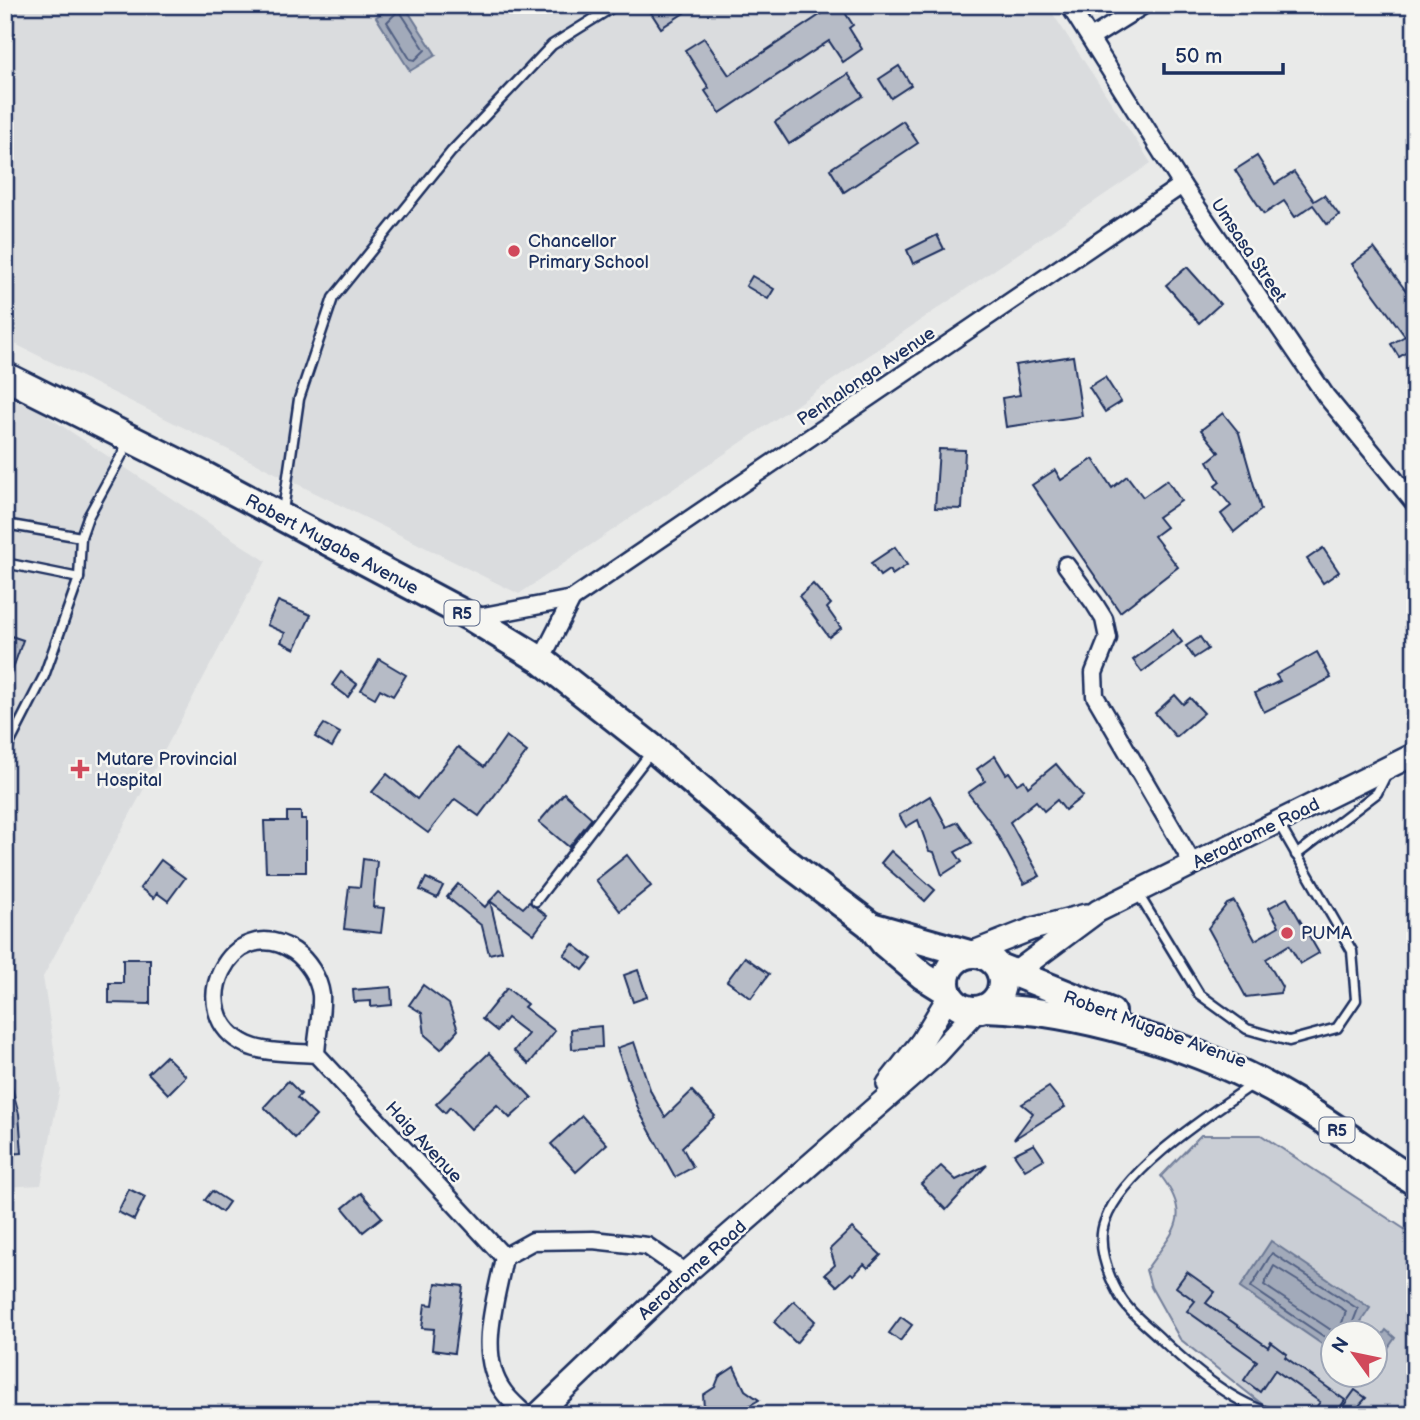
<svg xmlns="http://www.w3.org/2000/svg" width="1420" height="1420" font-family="'Balsamiq Sans',sans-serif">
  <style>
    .built { fill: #dadcde }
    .green { fill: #caced5; stroke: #727e9a; stroke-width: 2; fill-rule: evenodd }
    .water { fill: #a2aaba; stroke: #6c7995; stroke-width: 2 }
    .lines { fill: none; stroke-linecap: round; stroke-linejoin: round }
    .shore { stroke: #516083; stroke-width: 2 }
    .building { fill: #b6bbc6; stroke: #1b2f5e; stroke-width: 2 }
    .service-casing { stroke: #1b2f5e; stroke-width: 13 }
    .minor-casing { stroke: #1b2f5e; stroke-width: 21 }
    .tertiary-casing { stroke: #1b2f5e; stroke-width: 26 }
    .trunk-casing { stroke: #1b2f5e; stroke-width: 32 }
    .service { stroke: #f6f6f2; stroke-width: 8 }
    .minor { stroke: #f6f6f2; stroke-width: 16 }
    .tertiary { stroke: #f6f6f2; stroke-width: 21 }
    .trunk { stroke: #f6f6f2; stroke-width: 26 }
    .poi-dot { fill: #d1495b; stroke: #f6f6f2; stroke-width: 2.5 }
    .labels { text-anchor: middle; stroke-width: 5; stroke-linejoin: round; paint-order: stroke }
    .shield { fill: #f6f6f2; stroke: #5d6b8a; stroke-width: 2 }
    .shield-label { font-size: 16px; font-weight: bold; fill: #1b2f5e }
    .poi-label { font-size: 18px; fill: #1b2f5e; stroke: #f6f6f2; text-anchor: start }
    .street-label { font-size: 18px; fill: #1b2f5e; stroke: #f6f6f2 }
  </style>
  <rect width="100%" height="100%" fill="#e9eae9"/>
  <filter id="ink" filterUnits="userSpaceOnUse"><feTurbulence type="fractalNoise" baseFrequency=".0143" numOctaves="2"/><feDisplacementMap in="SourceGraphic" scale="14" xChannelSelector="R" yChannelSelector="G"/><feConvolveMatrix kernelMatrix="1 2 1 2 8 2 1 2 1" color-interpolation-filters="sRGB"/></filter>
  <g filter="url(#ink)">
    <g class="built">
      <path d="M5,5h1042l104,158 -632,431 -514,-255z"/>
      <path d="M5,395l33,15 228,151 -223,416 17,111 -19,97 -36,2z"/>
    </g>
    <path class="green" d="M1201,1135h60l154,101v179h-105l-43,-7 -87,-69 -29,-52 -5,-17c26,-38 48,-51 15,-94zM1332,1332h42v42h-42z"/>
    <g class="water">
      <path d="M395,5h9l32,50 -26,16 -34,-54z"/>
      <path d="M1271,1241l99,67 -16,24h-22v19l-92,-63z"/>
      <path d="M1386,1330l9,8 -19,27 -1,-20z"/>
    </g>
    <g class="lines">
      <g class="shore">
        <path d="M397,12l4,1 24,37 -10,10 -5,-1 -23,-37z"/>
        <path d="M1334,1332l-70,-47 10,-19 72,45 -7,21"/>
        <path d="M1332,1342l-81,-55 21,-34 86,56 -9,23"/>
      </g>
    </g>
    <g class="building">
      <path d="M646,5h50l-35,23z"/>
      <path d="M835,5h5l13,20 -4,3 13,21 -19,13 -14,-21 -109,72 -15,-22 4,-3 -24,-38 19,-12 25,37z"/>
      <path d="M899,66l12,19 -20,13 -12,-19z"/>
      <path d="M848,74l15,22 -74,48 -14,-22z"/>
      <path d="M903,121l15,22 -74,49 -14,-23z"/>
      <path d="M1257,156l18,28 19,-12 20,29 10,-6 15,20 -12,9 -14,-19 -18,12 -11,-16 -20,13 -29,-44z"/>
      <path d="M937,235l7,14 -31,15 -6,-14z"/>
      <path d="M1374,248l41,55v25l-10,8 -53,-72z"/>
      <path d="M1187,267l33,37 -21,19 -33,-38z"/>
      <path d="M752,276l22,13 -6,10 -22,-13z"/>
      <path d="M1407,335l8,12 -16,10 -8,-13z"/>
      <path d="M1073,356l9,60 -76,11 -4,-29 18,-3 -5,-30z"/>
      <path d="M1105,377l16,25 -16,10 -16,-25z"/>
      <path d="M1223,413l16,20 22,77 -27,22 -13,-18 10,-8 -16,-20 5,-4 -12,-21 11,-9 -18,-22z"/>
      <path d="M939,449l26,1 -3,59 -27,-1z"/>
      <path d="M1093,459l19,29 15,-12 16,21 24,-17 14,21 -23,16 8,10 -12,9 24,31 -58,45 -88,-127 23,-15 6,10z"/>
      <path d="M895,547l12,18 -15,10 -3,-5 -9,6 -9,-13z"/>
      <path d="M1323,548l16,24 -16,11 -16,-24z"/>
      <path d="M813,584l18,20 -4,4 14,20 -12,9 -30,-41z"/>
      <path d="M278,601l33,14 -16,34 -14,-7 4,-9 -18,-8z"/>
      <path d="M1173,630l9,12 -40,30 -9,-12z"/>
      <path d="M5,634l18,6 -16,45 -2,-1z"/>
      <path d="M1200,637l8,12 -14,9 -8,-12z"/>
      <path d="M1317,652l14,26 -67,34 -9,-19 25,-12 -4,-6z"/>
      <path d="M379,659l27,16 -13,21 -13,-7 -5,9 -14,-8z"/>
      <path d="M341,672l16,12 -9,13 -16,-12z"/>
      <path d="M1175,695l8,9 7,-6 14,15 -28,24 -21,-24z"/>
      <path d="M324,724l16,9 -8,14 -17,-10z"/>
      <path d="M506,736l21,16 -48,64 -24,-17 -27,34 -56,-41 15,-18 30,25 41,-52 26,20z"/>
      <path d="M995,756l11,18 3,-2 8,12 7,-4 4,7 28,-23 27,32 -18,14 -8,-10 -13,11 -8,-10 -26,21 30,54 -16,8 -33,-61 -23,-30 17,-12 -8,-12z"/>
      <path d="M564,793l28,25 -23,29 -30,-25z"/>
      <path d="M930,796l17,31 11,-5 14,21 -17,9 7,10 -20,13 -8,-23 -5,-1 -11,-31 -12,7 -7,-12z"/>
      <path d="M287,812h14v7h5v53h-40l-2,-51h23z"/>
      <path d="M891,851l44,39 -10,11 -44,-38z"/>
      <path d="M627,855l24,31 -31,25 -24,-31z"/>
      <path d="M363,859l14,2 -4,46 11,1 -3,25 -37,-4 5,-43 11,1z"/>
      <path d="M161,860l24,18 -17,23 -11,-8 -3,5 -14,-10z"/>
      <path d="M426,878l17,8 -6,12 -17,-8z"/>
      <path d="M458,884l27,23 5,-6 12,50 -13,3 -7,-28 -35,-29z"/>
      <path d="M500,890l23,18 6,-6 18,14 -13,18 -44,-33z"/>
      <path d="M1287,898l32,55 -19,11 -11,-19 -23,14 16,28 -2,6 -34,4 -38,-69 19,-24 7,-3 21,39 24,-14 -10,-18z"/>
      <path d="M573,944l19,15 -9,11 -19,-15z"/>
      <path d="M745,957l24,17 -18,24 -24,-17z"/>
      <path d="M123,959h27v45l-41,-1v-20h14z"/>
      <path d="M638,970l9,27 -14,5 -9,-27z"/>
      <path d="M423,985l26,19 9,26 -17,19 -16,-14 -3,-22 -13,-8z"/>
      <path d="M391,987l1,18 -21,2v-6l-17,1 -1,-12z"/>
      <path d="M507,988l20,16 -3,3 31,24 -26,33 -15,-13 14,-17 -21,-16 -10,13 -15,-12z"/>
      <path d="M601,1026l1,21 -30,2 -1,-20z"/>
      <path d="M634,1042l17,50 14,25 27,-26 23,25 -33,31 11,20 -18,10 -36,-66 -22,-63z"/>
      <path d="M489,1053l43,45 -22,20 -13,-13 -26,24 -21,-22 -5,6 -9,-9z"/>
      <path d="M166,1056l20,20 -18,18 -20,-21z"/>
      <path d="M9,1077l10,37 3,39 -17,1v-76z"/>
      <path d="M288,1081l13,13 -4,4 19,18 -21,22 -31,-31z"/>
      <path d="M1049,1087l16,20 -51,32 19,-26 -11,-9z"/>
      <path d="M582,1116l25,28 -31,28 -25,-28z"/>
      <path d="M1034,1144l10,15 -19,11 -11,-16z"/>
      <path d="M987,1165l-41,45 -25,-26 20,-18 15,14z"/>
      <path d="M129,1189l16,8 -11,23 -16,-8z"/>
      <path d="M212,1191l17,11 -7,10 -17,-12z"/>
      <path d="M361,1193l21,24 -19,15 -20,-24z"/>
      <path d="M852,1228l29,27 -13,13 -4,-4 -10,11 -3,-2 -14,13 -12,-12 10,-9 -5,-16z"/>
      <path d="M1187,1272l28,20 -9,11 62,44 3,-5 16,12 -2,3 60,43 -10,15h-6l-12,-9 3,-4 -45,-32 -15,22 -16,-12 13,-19 -70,-50 8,-10 -19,-14z"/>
      <path d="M436,1283l27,3 -9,67 -22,-3 2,-21 -12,-1 3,-24 8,1z"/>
      <path d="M794,1301l21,20 -19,22 -22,-21z"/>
      <path d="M901,1317l11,8 -12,16 -11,-8z"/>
      <path d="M734,1367l11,23 14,10 -26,15h-22l-7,-8 -1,-12 12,-8 4,-10z"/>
      <path d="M1355,1390l11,8 -15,17 -9,-7z"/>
    </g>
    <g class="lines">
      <g class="service-casing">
        <g id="service">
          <path d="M283,511l16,-112 34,-101 118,-146 101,-107 64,-40"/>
          <path d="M5,524l76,13"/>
          <path d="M5,563l74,15"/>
          <path d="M5,752l39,-76 35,-98 2,-41 7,-20 41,-75"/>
          <path d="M1296,855l81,-62 10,-20"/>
          <path d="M1137,892l62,102 48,35 42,12 48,-13 19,-28 -4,-49 -73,-127"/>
          <path d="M536,901l116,-150"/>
          <path d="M1252,1085c-45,31 -128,84 -147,136 -9,22 2,52 13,72 9,18 30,33 44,47 32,30 71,64 115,75"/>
        </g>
      </g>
      <g class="minor-casing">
        <g id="minor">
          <path d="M1069,5l113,180 144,211 89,108"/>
          <path d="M1091,38l53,-33"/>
          <path d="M1066,565l28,38 10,16 4,19 -14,35 1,23 98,168"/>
          <path d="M473,618l99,-19 610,-414"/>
          <path d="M541,660l31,-61"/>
          <path d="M316,1054c1,-19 6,-40 5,-59 -2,-17 -14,-35 -27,-44 -63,-42 -114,63 -47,94 20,9 47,7 69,9l188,203"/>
          <path d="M526,1415c-8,-8 -17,-15 -23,-24 -27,-37 -6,-94 1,-134l29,-16 60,-1 54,6 39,27"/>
        </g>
      </g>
      <g class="tertiary-casing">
        <g id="tertiary">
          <path d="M971,953l61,-24 54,-14"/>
          <path d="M1004,981l94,-70 317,-157"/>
          <path d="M888,1084l34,-43 27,-45"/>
          <path d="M537,1415l149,-142 251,-219 40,-44"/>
        </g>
      </g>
      <g class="trunk-casing">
        <g id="trunk">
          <path d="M5,376l200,100 267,142 69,42 113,89 126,108 90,68 14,18 39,33 24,15"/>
          <path d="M871,926l98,28"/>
          <circle cx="974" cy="982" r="28"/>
          <path d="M999,967l112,45"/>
          <path d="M985,1008c98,2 225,42 310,94 41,25 79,54 120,80"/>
        </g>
      </g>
      <use href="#service" class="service"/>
      <use href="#minor" class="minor"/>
      <use href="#tertiary" class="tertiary"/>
      <use href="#trunk" class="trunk"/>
    </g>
  </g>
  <g class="poi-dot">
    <circle cx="514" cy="251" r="7"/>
    <path d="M76.5 758.5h7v7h7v7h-7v7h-7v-7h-7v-7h7z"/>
    <circle cx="1287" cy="933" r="7"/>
  </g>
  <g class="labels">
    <g class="shield">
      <rect x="444.5" y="600.5" width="35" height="25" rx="5"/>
      <rect x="1319.5" y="1117.5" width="35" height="25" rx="5"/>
    </g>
    <g class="shield-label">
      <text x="462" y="619">R5</text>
      <text x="1337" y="1136">R5</text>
    </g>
    <g class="poi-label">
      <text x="528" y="247">Chancellor<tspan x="528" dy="21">Primary School</tspan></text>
      <text x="96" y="765">Mutare Provincial<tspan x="96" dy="21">Hospital</tspan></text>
      <text x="1301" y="939">PUMA</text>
    </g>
    <g class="street-label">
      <text transform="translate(1249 250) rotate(56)" y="6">Umsasa Street</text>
      <text transform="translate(866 376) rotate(-34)" y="6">Penhalonga Avenue</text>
      <text transform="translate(332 544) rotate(28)" y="6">Robert Mugabe Avenue</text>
      <text transform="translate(1256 833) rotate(-26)" y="6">Aerodrome Road</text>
      <text transform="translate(1155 1029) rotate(20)" y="6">Robert Mugabe Avenue</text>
      <text transform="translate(424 1142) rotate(47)" y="6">Haig Avenue</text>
      <text transform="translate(692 1270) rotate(-42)" y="6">Aerodrome Road</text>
    </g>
  </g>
  <rect width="1420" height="1420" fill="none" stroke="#f6f6f2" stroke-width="28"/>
  <rect x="14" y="14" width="1392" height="1392" fill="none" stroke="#1b2f5e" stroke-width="2.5" filter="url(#ink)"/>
  <g transform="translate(1354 1354) rotate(303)"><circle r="33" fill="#f6f6f2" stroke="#9ea6b7" stroke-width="2"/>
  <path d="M0-5L12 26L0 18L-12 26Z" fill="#d1495b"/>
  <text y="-10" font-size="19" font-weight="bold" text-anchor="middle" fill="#1b2f5e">N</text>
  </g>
  <path d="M1164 63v10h119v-10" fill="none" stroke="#1b2f5e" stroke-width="3.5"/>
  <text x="1175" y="63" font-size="21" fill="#1b2f5e" stroke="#f6f6f2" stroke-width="5" paint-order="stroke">50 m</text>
</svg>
